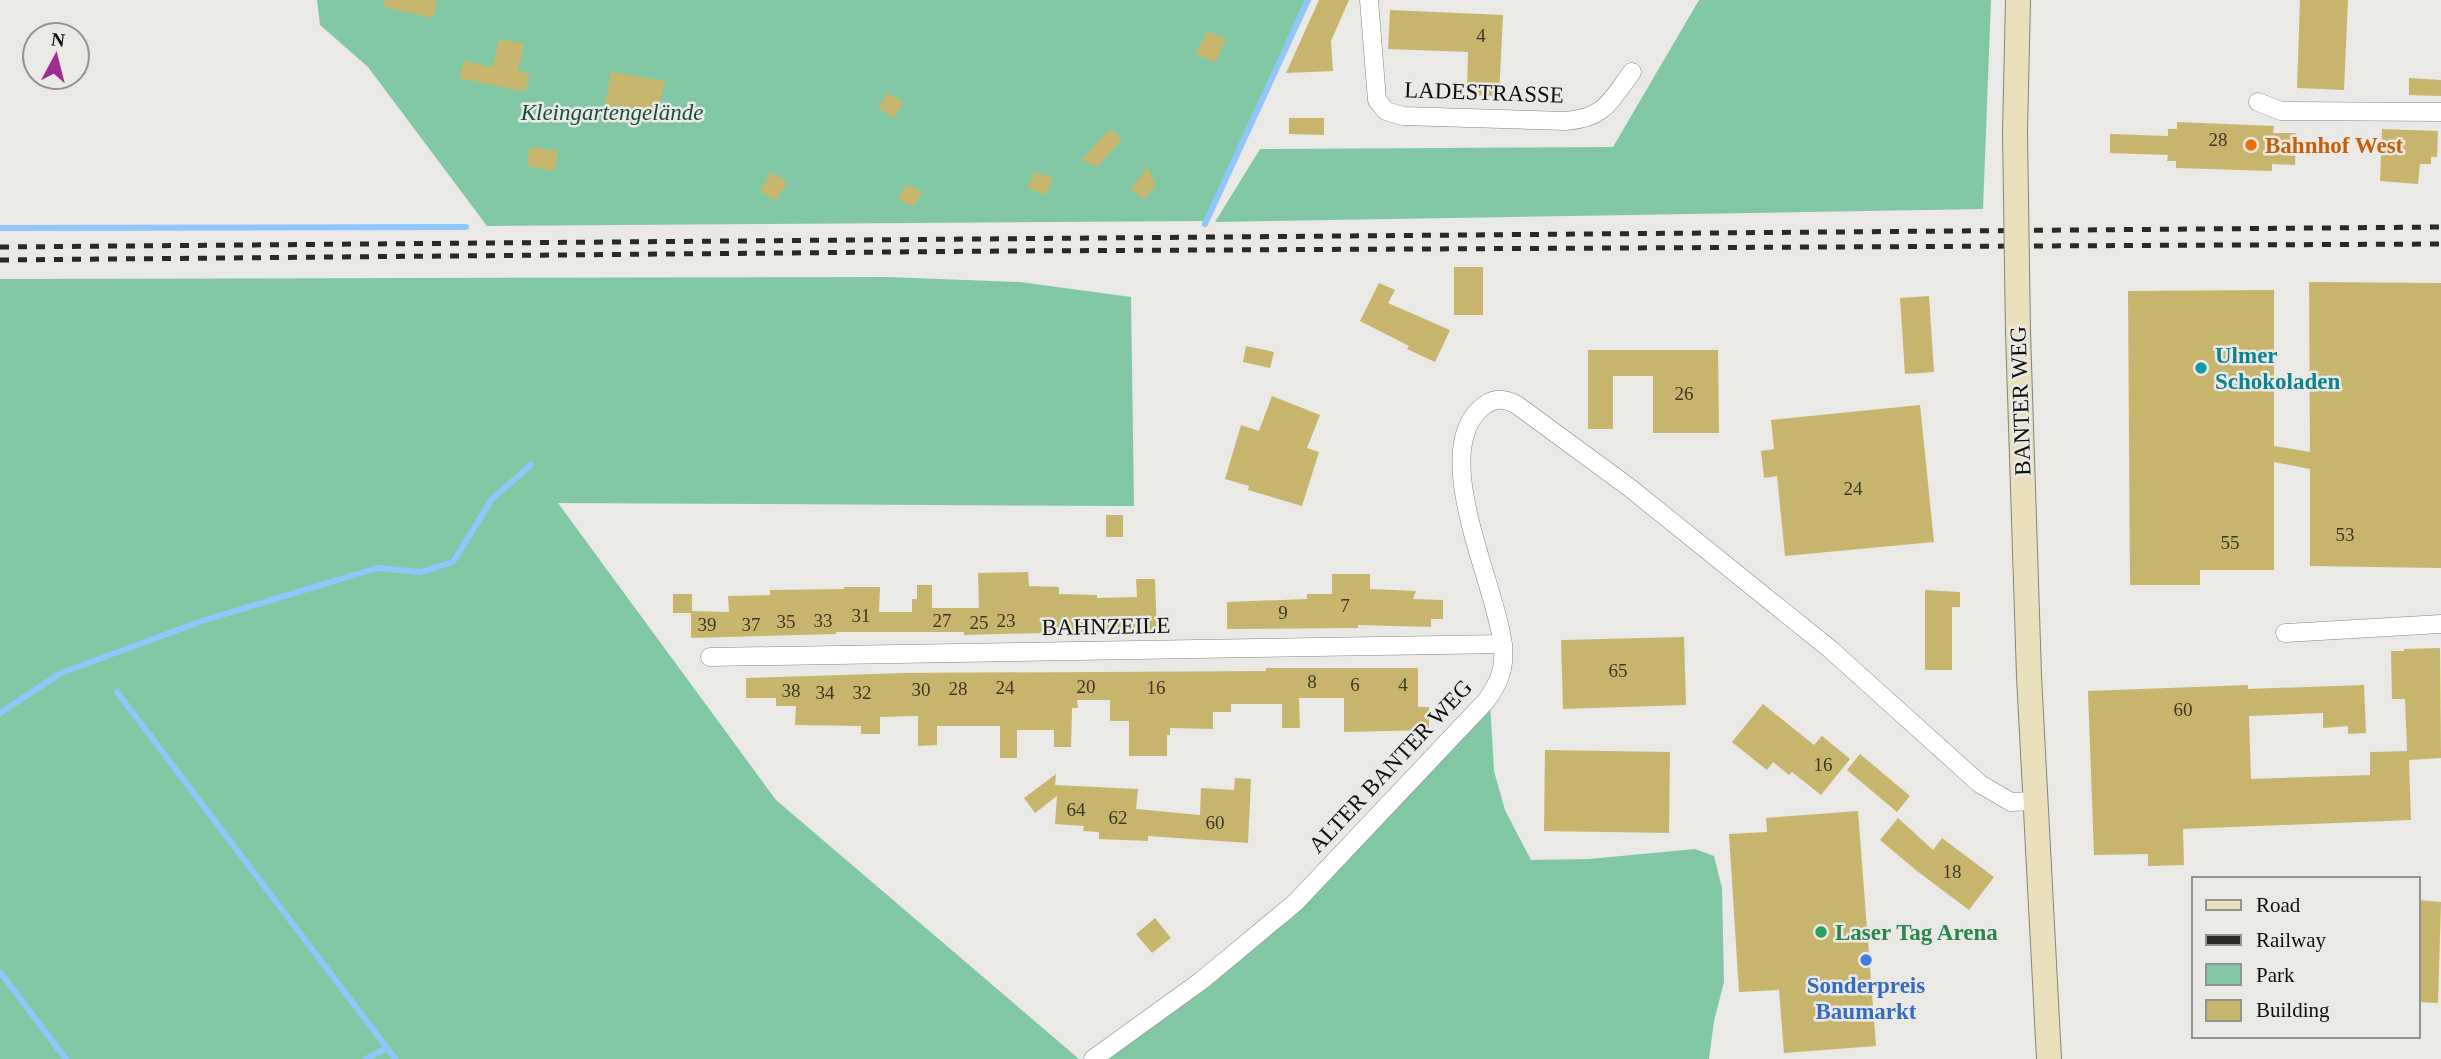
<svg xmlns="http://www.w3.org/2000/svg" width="2441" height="1059" font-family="Georgia,serif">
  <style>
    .green { fill: #81c7a4 }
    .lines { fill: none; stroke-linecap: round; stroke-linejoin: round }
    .stream { stroke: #90c6fa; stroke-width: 6 }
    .building { fill: #c7b56e }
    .street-casing { stroke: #848480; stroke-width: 19 }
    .secondary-casing { stroke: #848480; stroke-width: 26 }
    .street { stroke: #fff; stroke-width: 18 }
    .secondary { stroke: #e9e0bb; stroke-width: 24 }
    .rail { stroke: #292927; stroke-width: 5; stroke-dasharray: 9 9; stroke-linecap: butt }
    .secondary-bridge-casing { stroke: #848480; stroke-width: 26; stroke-linecap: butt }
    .secondary-bridge { stroke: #e9e0bb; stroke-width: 24 }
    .food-dot { fill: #e8710a; stroke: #eae9e5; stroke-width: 2.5 }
    .culture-dot { fill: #0f9aa8; stroke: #eae9e5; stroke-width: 2.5 }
    .leisure-dot { fill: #2e9e5b; stroke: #eae9e5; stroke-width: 2.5 }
    .shop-dot { fill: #3f7fe0; stroke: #eae9e5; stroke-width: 2.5 }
    .labels { text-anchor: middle; stroke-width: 5; stroke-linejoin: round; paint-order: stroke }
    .number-label { font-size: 19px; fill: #3d3825 }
    .street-label { font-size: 23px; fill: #0f0f0d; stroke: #eae9e5 }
    .park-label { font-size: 23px; font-style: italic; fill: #155038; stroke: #eae9e5 }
    .food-label { font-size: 23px; font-weight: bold; fill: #c56008; stroke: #eae9e5; text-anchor: start }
    .culture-label { font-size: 23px; font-weight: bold; fill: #0d838f; stroke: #eae9e5; text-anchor: start }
    .leisure-label { font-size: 23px; font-weight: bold; fill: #27864d; stroke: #eae9e5; text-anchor: start }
    .shop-label { font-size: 23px; font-weight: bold; fill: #366cbe; stroke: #eae9e5 }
  </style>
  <rect width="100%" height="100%" fill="#eae9e5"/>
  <g class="green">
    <path d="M317,0h988l-100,221 -718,5 -119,-159 -48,-42z"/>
    <path d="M1699,0h292l-8,209 -768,13 45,-73 353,-2z"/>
    <path d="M886,277l134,5 111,15 3,209 -576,-3 218,297 303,259h-1079v-780z"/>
    <path d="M1490,702l4,69 11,39 26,50 58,-1 106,-10 19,7 8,32 2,94 -10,39 -5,38h-609l191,-140z"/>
  </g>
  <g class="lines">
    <g class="stream">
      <path d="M1205,224l103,-224"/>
      <path d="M0,228l466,-1"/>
      <path d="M117,692l270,356"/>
      <path d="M0,713l61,-40 141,-52 175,-53 44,4 32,-10 39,-63 39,-34"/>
      <path d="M0,972l66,87"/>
      <path d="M366,1059l21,-11 8,11"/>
    </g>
  </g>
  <g class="building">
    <path d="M385,0h52l-4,18 -49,-11z"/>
    <path d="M1319,0h30l-18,41 2,30 -47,2z"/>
    <path d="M2300,0h48l-4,90 -47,-2z"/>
    <path d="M1390,10l113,5 -4,81 -32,-1 1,-43 -80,-3z"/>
    <path d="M1207,31l19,8 -11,24 -19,-9z"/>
    <path d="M499,39l25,5 -6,27 12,3 -5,18 -65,-14 4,-17 29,6z"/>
    <path d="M611,72l54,9 -7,29 -7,-1 -2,7 -16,-3 1,-3 -29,-5z"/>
    <path d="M2409,78l32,2v16l-32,-1z"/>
    <path d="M887,93l16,9 -9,16 -16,-10z"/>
    <path d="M1289,118h35v17l-35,-1z"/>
    <path d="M2177,122l97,4 -1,7h23l-1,32 -23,-1v7l-96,-3v-7h-9l1,-6 -58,-2v-19l58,2v-7h9z"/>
    <path d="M1110,129l12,10 -25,28 -15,-7z"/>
    <path d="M2382,129l56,2 -1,26h-6v7h-11l-2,20 -38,-3z"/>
    <path d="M530,147l28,4 -3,20 -28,-5z"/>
    <path d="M1147,167l9,17 -11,15 -14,-9z"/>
    <path d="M771,172l16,10 -11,19 -16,-10z"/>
    <path d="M1034,172l19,6 -7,17 -18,-7z"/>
    <path d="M907,184l15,8 -9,15 -15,-8z"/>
    <rect x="1454" y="267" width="29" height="48"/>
    <path d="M2309,282l132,1v285l-131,-2v-97l-36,-7v108h-74v15h-70l-2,-294 146,-1v156l36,6z"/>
    <path d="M1379,283l16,7 -7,13 62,27 -15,32 -28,-13 2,-3 -49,-25z"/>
    <path d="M1929,296l5,76 -29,2 -5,-76z"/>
    <path d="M1246,346l28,6 -4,16 -27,-6z"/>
    <path d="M1588,350h130l1,83h-66v-57h-40v53h-25z"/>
    <path d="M1272,396l48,19 -13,33 12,4 -17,54 -54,-16 1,-4 -24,-7 16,-54 18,6z"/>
    <path d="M1920,405l14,137 -149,14 -8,-80 -13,2 -3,-27 13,-2 -3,-29z"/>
    <rect x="1106" y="515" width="17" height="22"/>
    <path d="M1028,572l1,14 30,1v7l38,1v3l40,-1 -1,-18h19l2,54 -78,-1 -115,3v-3h-128v2l-145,4v-25h-18v-19h19v17l37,1 -1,-16 42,-1v-5l74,-1v-2h36l-1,25h33v-13h5v-14h15v23h47l-1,-35z"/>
    <path d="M1332,574h38v15l46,2 -3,8 30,1v19h-12v8l-73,-2v3l-131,1v-27l80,-3v-5h25z"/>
    <path d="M1925,590l35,2v15h-8v63h-27z"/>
    <path d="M1684,637l2,68 -123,4 -2,-69z"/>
    <path d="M2440,648l1,110 -32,2 2,60 -228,9 1,36 -36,1v-12l-54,1 -6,-164 160,-6v4l116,-4 2,48 -18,1v-8l-25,2v-15l-74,3 2,63 119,-4v-23l37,-1 -2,-52h-13l-1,-48h13v-2z"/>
    <path d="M1266,668h152v39h11v23l-85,2v-34h-45l1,30h-18v-24h-51v8h-18v17l-43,-1v7h-3v21h-38v-35h-19v-21h-33l1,8h-6l-1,39h-17v-17h-37v28h-17v-32h-63v19l-19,1v-30l-38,1v17h-19v-8l-66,-1 1,-19h-20v-8h-30v-20l159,-5 361,-2z"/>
    <path d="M1763,704l51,41 8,-9 28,23 -29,36 -29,-23 -3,3 -16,-13 -6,8 -35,-28z"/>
    <path d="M1545,750l125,2 -1,81 -125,-2z"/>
    <path d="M1860,754l50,42 -13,16 -50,-42z"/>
    <path d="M1056,774l-1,11 83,4 -2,20 64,6 1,-27 33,2 1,-12 16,1 -3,64 -100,-7v5l-49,-2v-7l-16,-1 1,-5 -29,-2 2,-28 -22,17 -11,-15z"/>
    <path d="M1858,811l18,235 -92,7 -5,-63 -40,2 -10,-158 38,-2 -1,-14z"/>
    <path d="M1898,818l35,32 9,-12 52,39 -25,33 -52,-39 -37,-31z"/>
    <path d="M2418,900l23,2 -3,101 -20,-1z"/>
    <path d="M1155,918l16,20 -19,15 -16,-19z"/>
  </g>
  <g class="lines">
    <g class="street-casing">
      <g id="street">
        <path d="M1369,0l8,100 9,11 17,5 163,5c39,-3 44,-20 66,-49"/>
        <path d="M2258,102l23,9 160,1"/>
        <path d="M2285,633l156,-9"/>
        <path d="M710,657l793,-13"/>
        <path d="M1093,1059l108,-78 95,-79 190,-201c13,-18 19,-32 17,-54 -5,-58 -73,-189 -24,-237 12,-12 23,-13 38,-5l113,83 200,161 150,135 31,18 24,-1"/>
      </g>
    </g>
    <g class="secondary-casing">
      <g id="secondary">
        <path d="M2015,132l3,-132"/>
        <path d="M2018,332l11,344 20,383"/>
      </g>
    </g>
    <use href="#street" class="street"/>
    <use href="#secondary" class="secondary"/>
    <g class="rail">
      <path d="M0,247l2441,-20"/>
      <path d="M0,260l1004,-9 1437,-7"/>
    </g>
    <g class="secondary-bridge-casing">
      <path id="secondary-bridge" d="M2015,132l3,200"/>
    </g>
    <use href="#secondary-bridge" class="secondary-bridge"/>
  </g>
  <circle class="food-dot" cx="2251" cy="145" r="7"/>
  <circle class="culture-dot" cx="2201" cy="368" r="7"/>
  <circle class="leisure-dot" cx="1821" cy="932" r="7"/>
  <circle class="shop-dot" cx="1866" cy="960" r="7"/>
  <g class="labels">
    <g class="number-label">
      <text x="1481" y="42">4</text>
      <text x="2218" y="146">28</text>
      <text x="1684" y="400">26</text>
      <text x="1853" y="495">24</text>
      <text x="2345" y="541">53</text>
      <text x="2230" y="549">55</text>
      <text x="1345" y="612">7</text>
      <text x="1283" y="619">9</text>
      <text x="861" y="622">31</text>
      <text x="823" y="627">33</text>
      <text x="942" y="627">27</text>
      <text x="1006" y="627">23</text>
      <text x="786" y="628">35</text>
      <text x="979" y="629">25</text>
      <text x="707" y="631">39</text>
      <text x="751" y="631">37</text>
      <text x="1618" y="677">65</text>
      <text x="1312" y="688">8</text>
      <text x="1355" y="691">6</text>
      <text x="1403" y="691">4</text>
      <text x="1086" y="693">20</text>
      <text x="1005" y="694">24</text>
      <text x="1156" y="694">16</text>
      <text x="958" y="695">28</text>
      <text x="921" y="696">30</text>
      <text x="791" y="697">38</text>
      <text x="825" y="699">34</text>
      <text x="862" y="699">32</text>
      <text x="2183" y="716">60</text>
      <text x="1823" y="771">16</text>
      <text x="1076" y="816">64</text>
      <text x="1118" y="824">62</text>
      <text x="1215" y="829">60</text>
      <text x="1952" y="878">18</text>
    </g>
    <g class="street-label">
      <text transform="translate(1484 92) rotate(2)" y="8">LADESTRASSE</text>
      <text transform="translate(2020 401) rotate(-92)" y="8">BANTER WEG</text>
      <text transform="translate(1106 626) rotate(-1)" y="8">BAHNZEILE</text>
      <text transform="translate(1390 766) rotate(-47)" y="8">ALTER BANTER WEG</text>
    </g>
    <g class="park-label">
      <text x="612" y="120">Kleingartengelände</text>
    </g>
    <g class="food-label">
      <text x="2265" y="153">Bahnhof West</text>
    </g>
    <g class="culture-label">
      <text x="2215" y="363">Ulmer<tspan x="2215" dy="26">Schokoladen</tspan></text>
    </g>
    <g class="leisure-label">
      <text x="1835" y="940">Laser Tag Arena</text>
    </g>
    <g class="shop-label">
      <text x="1866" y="993">Sonderpreis<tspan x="1866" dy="26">Baumarkt</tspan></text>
    </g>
  </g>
  <rect x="2192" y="877" width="228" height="161" fill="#eae9e5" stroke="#92928f" stroke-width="2"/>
  <rect x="2206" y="900" width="35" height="10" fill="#e9e0bb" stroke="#92928f" stroke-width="2"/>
  <text x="2256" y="912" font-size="21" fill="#0f0f0d">Road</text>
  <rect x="2206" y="935" width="35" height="10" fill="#292927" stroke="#92928f" stroke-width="2"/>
  <text x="2256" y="947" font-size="21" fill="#0f0f0d">Railway</text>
  <rect x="2206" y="964" width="35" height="21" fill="#81c7a4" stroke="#92928f" stroke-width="2"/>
  <text x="2256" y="982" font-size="21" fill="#0f0f0d">Park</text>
  <rect x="2206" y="1000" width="35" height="21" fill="#c7b56e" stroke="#92928f" stroke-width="2"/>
  <text x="2256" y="1017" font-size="21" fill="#0f0f0d">Building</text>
  <g transform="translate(56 56) rotate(7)"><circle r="33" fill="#eae9e5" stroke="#92928f" stroke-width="2"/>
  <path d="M0-5L12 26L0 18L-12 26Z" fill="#9d308f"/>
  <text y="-10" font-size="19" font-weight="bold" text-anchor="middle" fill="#0f0f0d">N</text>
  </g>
</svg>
